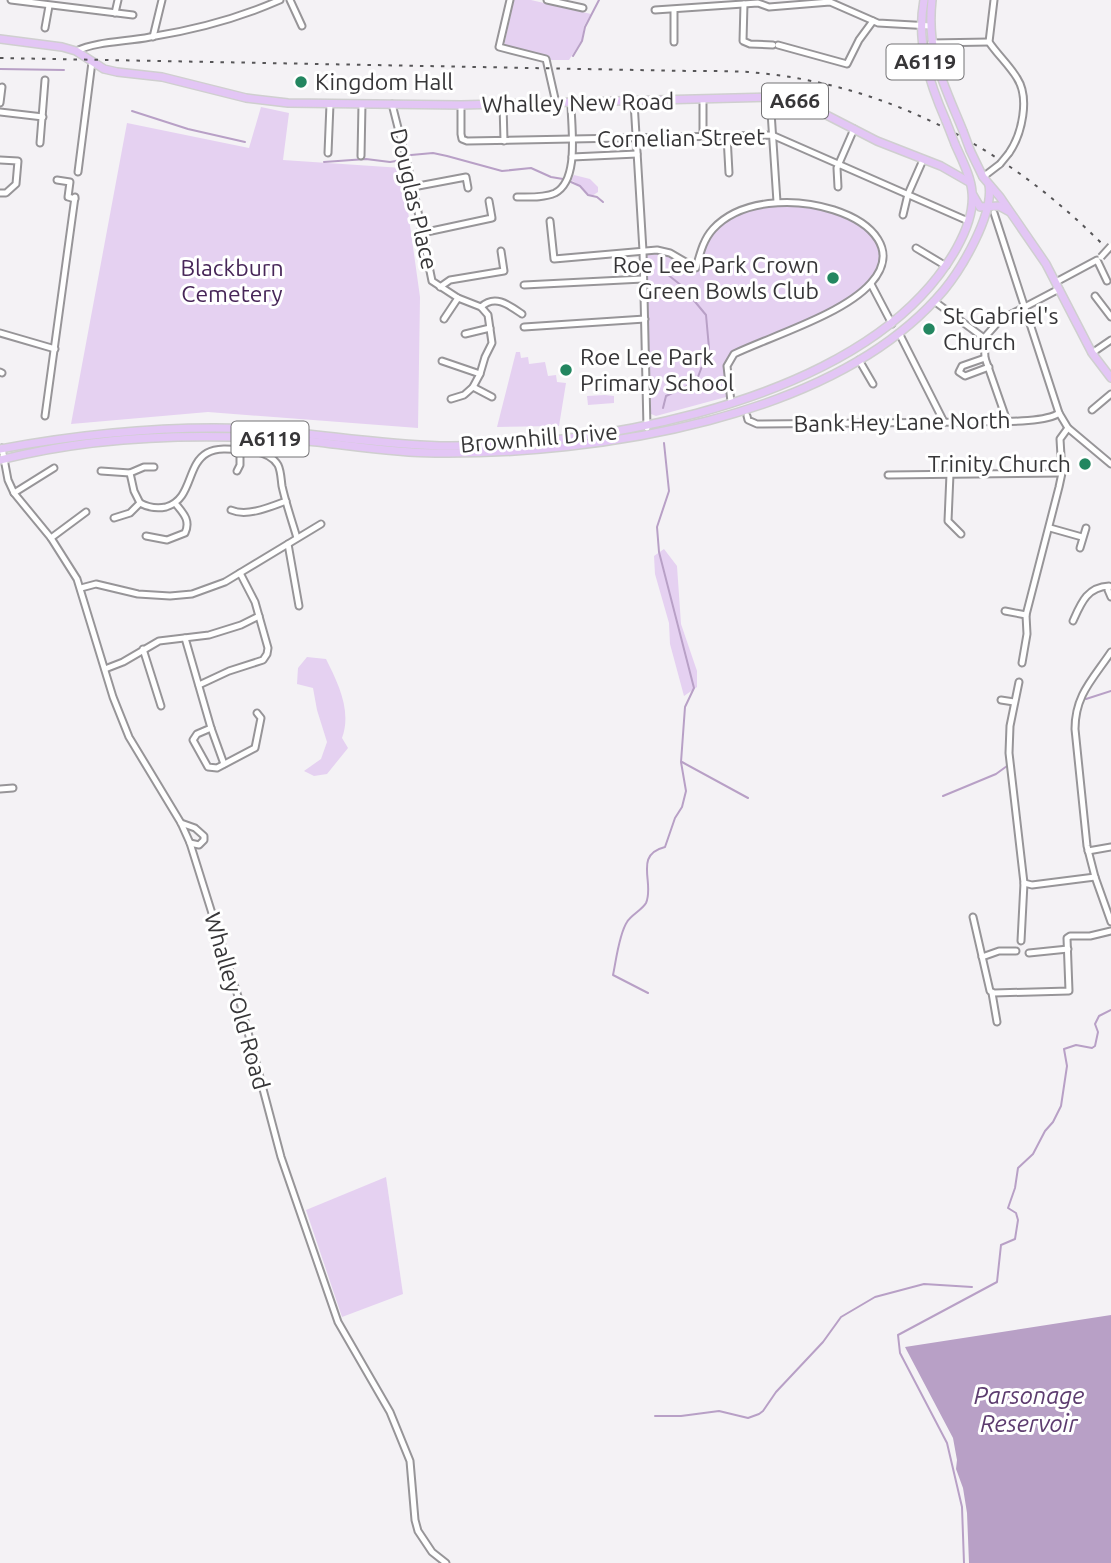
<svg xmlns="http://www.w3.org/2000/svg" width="1111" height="1563" font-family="Ubuntu,sans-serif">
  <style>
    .green { fill: #e5d1f1 }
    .water { fill: #b8a0c6 }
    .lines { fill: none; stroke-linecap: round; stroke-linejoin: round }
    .stream { stroke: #b8a0c6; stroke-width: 2 }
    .minor-casing { stroke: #979598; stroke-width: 9 }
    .highway-casing { stroke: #cfcfcf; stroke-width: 10 }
    .minor { stroke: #fff; stroke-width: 5 }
    .highway { stroke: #e3c6f5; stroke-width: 7 }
    .rail { stroke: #565557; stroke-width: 2; stroke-dasharray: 3.5 7; stroke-linecap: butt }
    .minor-bridge-casing { stroke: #979598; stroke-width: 9; stroke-linecap: butt }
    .highway-bridge-casing { stroke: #cfcfcf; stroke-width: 10; stroke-linecap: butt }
    .minor-bridge { stroke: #fff; stroke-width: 5 }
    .highway-bridge { stroke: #e3c6f5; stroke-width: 7 }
    .poi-dot { fill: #238660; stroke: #fff; stroke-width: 2.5 }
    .labels { text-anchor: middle; stroke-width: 6; stroke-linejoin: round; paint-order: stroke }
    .shield { fill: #fff; stroke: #737274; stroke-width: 2 }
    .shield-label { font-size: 21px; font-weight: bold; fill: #373638 }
    .poi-label { font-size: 23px; fill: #373638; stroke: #fff; text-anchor: start }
    .street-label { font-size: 23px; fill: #373638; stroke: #fff }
    .park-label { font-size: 23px; fill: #472658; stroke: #fff }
    .water-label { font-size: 24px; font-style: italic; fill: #5d3c6f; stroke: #fff }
  </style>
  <rect width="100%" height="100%" fill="#f4f2f5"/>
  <g class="green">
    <path d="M514,0h17l60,14 -7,12 -2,14 -13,20h-18l-2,-4 -45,-10z"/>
    <path d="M261,107l28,6 -6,47 119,8 18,129 -2,131 -210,-16 -137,12 56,-301 122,25z"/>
    <path d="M574,175l16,4 8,8v5l-6,4c-9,-3 -12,-12 -21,-16z"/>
    <path d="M772,205c34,1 76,0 100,28 5,6 7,14 10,21 -11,45 -78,70 -118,85 -11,5 -27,6 -34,16 -9,13 -6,27 -4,42l-70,19 -5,-2 -5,-161c18,-1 30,7 44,17l9,-2c-3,-39 42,-57 73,-63z"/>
    <path d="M516,352h4l1,6 7,-1 1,7 16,-2 3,14 8,-1 1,7 9,1 -7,43 -62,1z"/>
    <path d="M605,395l9,1v7l-26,2 -1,-9z"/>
    <path d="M664,549l13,17 4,58 16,47v16l-13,9 -14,-52 -1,-21 -14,-49 -1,-18z"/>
    <path d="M307,657l19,2c12,24 26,52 16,79l6,10 -21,26 -13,2 -10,-5 17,-12 6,-17 -10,-32 -4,-22 -16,-4 1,-16z"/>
    <path d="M386,1177l17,117 -61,23 -36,-107z"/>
  </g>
  <path class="water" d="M1111,1315v248h-142l-2,-50 -4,-25 -7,-19 1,-9 -4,-22 -48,-91z"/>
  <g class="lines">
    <g class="stream">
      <path d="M573,56l9,-15 3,-14 14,-27"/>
      <path d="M0,69l64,1"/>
      <path d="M132,111l56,18 57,13"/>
      <path d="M411,155l22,-2 14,3 55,15 29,-3 20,9 12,2"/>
      <path d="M324,162l42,-3 24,3 12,-2"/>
      <path d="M571,182l9,4 8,9 9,2 6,5"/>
      <path d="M663,408l3,-12 30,-14 13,-34 -3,-33 -24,-29 -15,-12"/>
      <path d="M1086,699l25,-8"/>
      <path d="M682,762l66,36"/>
      <path d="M943,796l53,-22 11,-8"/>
      <path d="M648,993l-35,-18c3,-14 6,-41 14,-53 4,-7 15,-12 19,-19 9,-20 -13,-48 19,-56l10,-29 7,-11 4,-16 -5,-29 4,-55 9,-19 -35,-136 -2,-25 12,-36 -5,-48"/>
      <path d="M655,1416h26l38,-5 29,7 11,-4 4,-3 13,-19 47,-50 18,-25 34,-20 49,-13 48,3"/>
      <path d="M964,1563l-2,-56 -15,-64 -47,-90 -2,-18 99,-53 4,-37 14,-6 3,-19 -2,-7 -8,-5 7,-20 3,-20 15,-14 12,-23 8,-9 8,-16 6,-40 -3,-17 12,-4 16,3 3,-2 3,-14 -3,-8 4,-8 12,-6"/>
    </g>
    <g class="minor-casing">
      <g id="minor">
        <path d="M11,0l122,15"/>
        <path d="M290,0l12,26"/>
        <path d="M510,0l-11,47 47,12 10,44"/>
        <path d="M547,0l36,8"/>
        <path d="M994,0l-5,42c8,12 20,23 28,36 13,20 5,56 -8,75"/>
        <path d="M744,4l-1,37 7,3 23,1"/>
        <path d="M655,10l103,-7 11,4 61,-5 48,21 53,3"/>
        <path d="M115,13l3,-13"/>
        <path d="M45,28l4,-22"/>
        <path d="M153,37l9,-37"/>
        <path d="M674,42v-32"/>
        <path d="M931,43l58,-1"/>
        <path d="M778,45l69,19 12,-24 14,-19"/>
        <path d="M76,51c22,-10 50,-9 74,-14 44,-7 89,-19 130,-37"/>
        <path d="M770,97l7,105"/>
        <path d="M703,100v37"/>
        <path d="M634,102l9,149 4,177"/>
        <path d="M0,103l2,-16"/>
        <path d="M392,104l21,83 19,94 26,17 23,9"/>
        <path d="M503,104l1,37"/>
        <path d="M461,105v29l1,5 5,2 305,-6 196,86"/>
        <path d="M0,112l43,5"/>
        <path d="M727,136l2,37"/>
        <path d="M40,143l5,-63"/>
        <path d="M328,153l2,-49"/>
        <path d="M361,156l1,-52"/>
        <path d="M572,157l65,-3"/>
        <path d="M0,160l18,1 -2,23 -10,9h-6"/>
        <path d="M78,172l14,-110"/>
        <path d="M983,177l17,-13"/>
        <path d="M57,180l13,2 -2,15 7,2"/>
        <path d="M413,187l53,-10 2,11"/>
        <path d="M838,187l-1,-19 17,-39"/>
        <path d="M517,197c12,0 27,1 38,-4 25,-13 16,-66 16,-90"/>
        <path d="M994,213l65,200 9,15 43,36"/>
        <path d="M903,215l5,-21 15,-34"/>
        <path d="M550,221l4,38 103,-9 13,3 26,15c4,-14 7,-28 17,-39 54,-59 215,-10 158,54 -27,31 -99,53 -137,71l-7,12 4,36"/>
        <path d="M422,233l70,-15 -3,-17"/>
        <path d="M916,248l30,18"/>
        <path d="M1056,282l41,-22 10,21"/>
        <path d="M871,284l21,40"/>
        <path d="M524,285l119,-6"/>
        <path d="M440,287l10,-7 54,-9 -3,-20"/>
        <path d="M1095,296l16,21"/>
        <path d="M934,301l50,37"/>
        <path d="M481,307c14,-13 28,-2 41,7"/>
        <path d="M444,319l14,-21"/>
        <path d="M524,327l121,-8"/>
        <path d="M0,333l55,16"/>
        <path d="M899,333l45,89"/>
        <path d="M465,334l25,-6"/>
        <path d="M1092,353l19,-13"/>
        <path d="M985,358l-23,8 -3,6 6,4 24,-9"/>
        <path d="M859,360l14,24"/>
        <path d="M442,361l38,13"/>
        <path d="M0,372l2,1"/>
        <path d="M473,387l19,10"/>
        <path d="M451,399l13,-4 9,-8 7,-13 5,-17 7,-14 -4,-28 -7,-8"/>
        <path d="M1092,410l19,-16"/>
        <path d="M45,416l30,-219"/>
        <path d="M747,416l1,4 9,4c70,0 141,-1 212,-2 20,-1 75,2 90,-9"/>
        <path d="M1007,421l-22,-63 -1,-20 16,-18 59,-31"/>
        <path d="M2,448l6,32 6,13 37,45 26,41 36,118 16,40 52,86 9,20 51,163 40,151 57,165 52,90 20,49 5,59 3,11 14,21 14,11"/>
        <path d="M101,471l29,2 14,-6h10"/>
        <path d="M237,471l3,-6v-15"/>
        <path d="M950,474l-2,47 13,13"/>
        <path d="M888,475l174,-2"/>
        <path d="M14,493l40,-25"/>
        <path d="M140,503c9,5 16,6 26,4 27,-8 20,-42 41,-54 12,-7 30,-3 43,-2 11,1 22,4 28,14 3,6 3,14 4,21 4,18 10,35 15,52"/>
        <path d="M231,510c16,7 39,-3 55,-9"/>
        <path d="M114,518l16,-5 10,-10 -6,-12 -4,-18"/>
        <path d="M1050,528l32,9"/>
        <path d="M146,536l21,4 18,-7c6,-13 -2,-20 -10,-30"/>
        <path d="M51,538l35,-26"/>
        <path d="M288,544l11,62"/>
        <path d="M1080,548l6,-20"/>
        <path d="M81,588l15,-4 42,10 32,2 22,-2 33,-12 96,-58"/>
        <path d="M1005,611l21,4"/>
        <path d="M1073,621c8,-18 14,-34 36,-35l-1,4 3,7"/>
        <path d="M185,638l26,90 -14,6 -4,6 15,27 9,1 38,-20 6,-30 -4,-5"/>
        <path d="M143,649l18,57"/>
        <path d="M1111,652c-18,27 -36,43 -36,77l12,117 8,31 16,45"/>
        <path d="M1022,663l5,-29 -1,-19 33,-128 3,-14 -2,-34 8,-11"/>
        <path d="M105,669l18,-7 36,-21 50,-6 32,-10 18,-9"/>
        <path d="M1019,682l-9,44 -1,27 15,130 -3,58"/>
        <path d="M199,685l30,-14 34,-11 4,-6 1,-6 -13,-46 -15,-29"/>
        <path d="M1001,700l13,2"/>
        <path d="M211,728l13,36"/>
        <path d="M0,789l13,-1"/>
        <path d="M181,823l14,5 9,8v4l-5,5 -9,-2"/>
        <path d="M1088,851l23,-4"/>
        <path d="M1024,883l8,2 63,-8"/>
        <path d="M973,917l17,74 4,2 75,-2 -2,-53 3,-2h20l21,-5"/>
        <path d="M1029,953l39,-4"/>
        <path d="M982,957l17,-6h17"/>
        <path d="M992,993l5,29"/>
      </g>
    </g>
    <g class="highway-casing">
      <g id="highway">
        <path d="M924,0c-8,43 5,82 22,121"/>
        <path d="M932,0c-6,53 12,84 31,131"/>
        <path d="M0,39l62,8 14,4 28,18 13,3 45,5 84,21 42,5 173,2 309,-8 35,7 72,37 64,25 28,16"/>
        <path d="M970,150l13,27 17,20 46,67 46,89 19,25"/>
        <path d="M973,195l7,12 19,-1 9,5"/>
        <path d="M0,449c70,-13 143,-21 214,-21 76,0 150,16 226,18 148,2 376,-39 481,-150 23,-24 55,-69 51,-104 -1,-16 -11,-34 -17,-48"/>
        <path d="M0,460c97,-25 198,-27 297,-20 46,4 92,13 138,13 159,2 401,-34 509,-163 18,-22 50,-76 45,-105"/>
      </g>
    </g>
    <use href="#minor" class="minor"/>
    <use href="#highway" class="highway"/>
    <path class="rail" d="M0,58l690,13c19,0 39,0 58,1 142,11 266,80 363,181"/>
    <g class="minor-bridge-casing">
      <g id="minor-bridge">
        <path d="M1000,164l9,-11"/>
        <path d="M1101,257l10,-11"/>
      </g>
    </g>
    <g class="highway-bridge-casing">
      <g id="highway-bridge">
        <path d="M946,121l9,23"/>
        <path d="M963,131l7,19"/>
      </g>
    </g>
    <use href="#minor-bridge" class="minor-bridge"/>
    <use href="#highway-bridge" class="highway-bridge"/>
  </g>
  <g class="poi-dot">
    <circle cx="301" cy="82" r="7"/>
    <circle cx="833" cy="278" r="7"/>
    <circle cx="929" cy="329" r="7"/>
    <circle cx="566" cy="370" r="7"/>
    <circle cx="1085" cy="464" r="7"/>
  </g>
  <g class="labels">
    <g class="shield">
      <rect x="886.5" y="44.5" width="77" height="35" rx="5"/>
      <rect x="762" y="83.5" width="66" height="35" rx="5"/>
      <rect x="231.5" y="421.5" width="77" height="35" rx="5"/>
    </g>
    <g class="shield-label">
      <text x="925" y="69">A6119</text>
      <text x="795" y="108">A666</text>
      <text x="270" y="446">A6119</text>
    </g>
    <g class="poi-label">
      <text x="315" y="90">Kingdom Hall</text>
      <text x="819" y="273" text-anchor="end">Roe Lee Park Crown<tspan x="819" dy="26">Green Bowls Club</tspan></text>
      <text x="943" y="324">St Gabriel's<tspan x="943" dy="26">Church</tspan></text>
      <text x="580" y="365">Roe Lee Park<tspan x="580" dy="26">Primary School</tspan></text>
      <text x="1071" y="472" text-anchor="end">Trinity Church</text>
    </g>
    <g class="street-label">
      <text transform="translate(578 103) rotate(-1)" y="8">Whalley New Road</text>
      <text transform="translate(681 138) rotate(-1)" y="8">Cornelian Street</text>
      <text transform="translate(414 199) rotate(77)" y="8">Douglas Place</text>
      <text transform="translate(902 422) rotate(-1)" y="8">Bank Hey Lane North</text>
      <text transform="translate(539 438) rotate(-5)" y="8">Brownhill Drive</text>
      <text transform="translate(237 1001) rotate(74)" y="8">Whalley Old Road</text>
    </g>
    <g class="park-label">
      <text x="232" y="276">Blackburn<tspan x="232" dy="26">Cemetery</tspan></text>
    </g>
    <g class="water-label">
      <text x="1029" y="1404">Parsonage<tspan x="1029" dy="28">Reservoir</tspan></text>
    </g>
  </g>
</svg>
